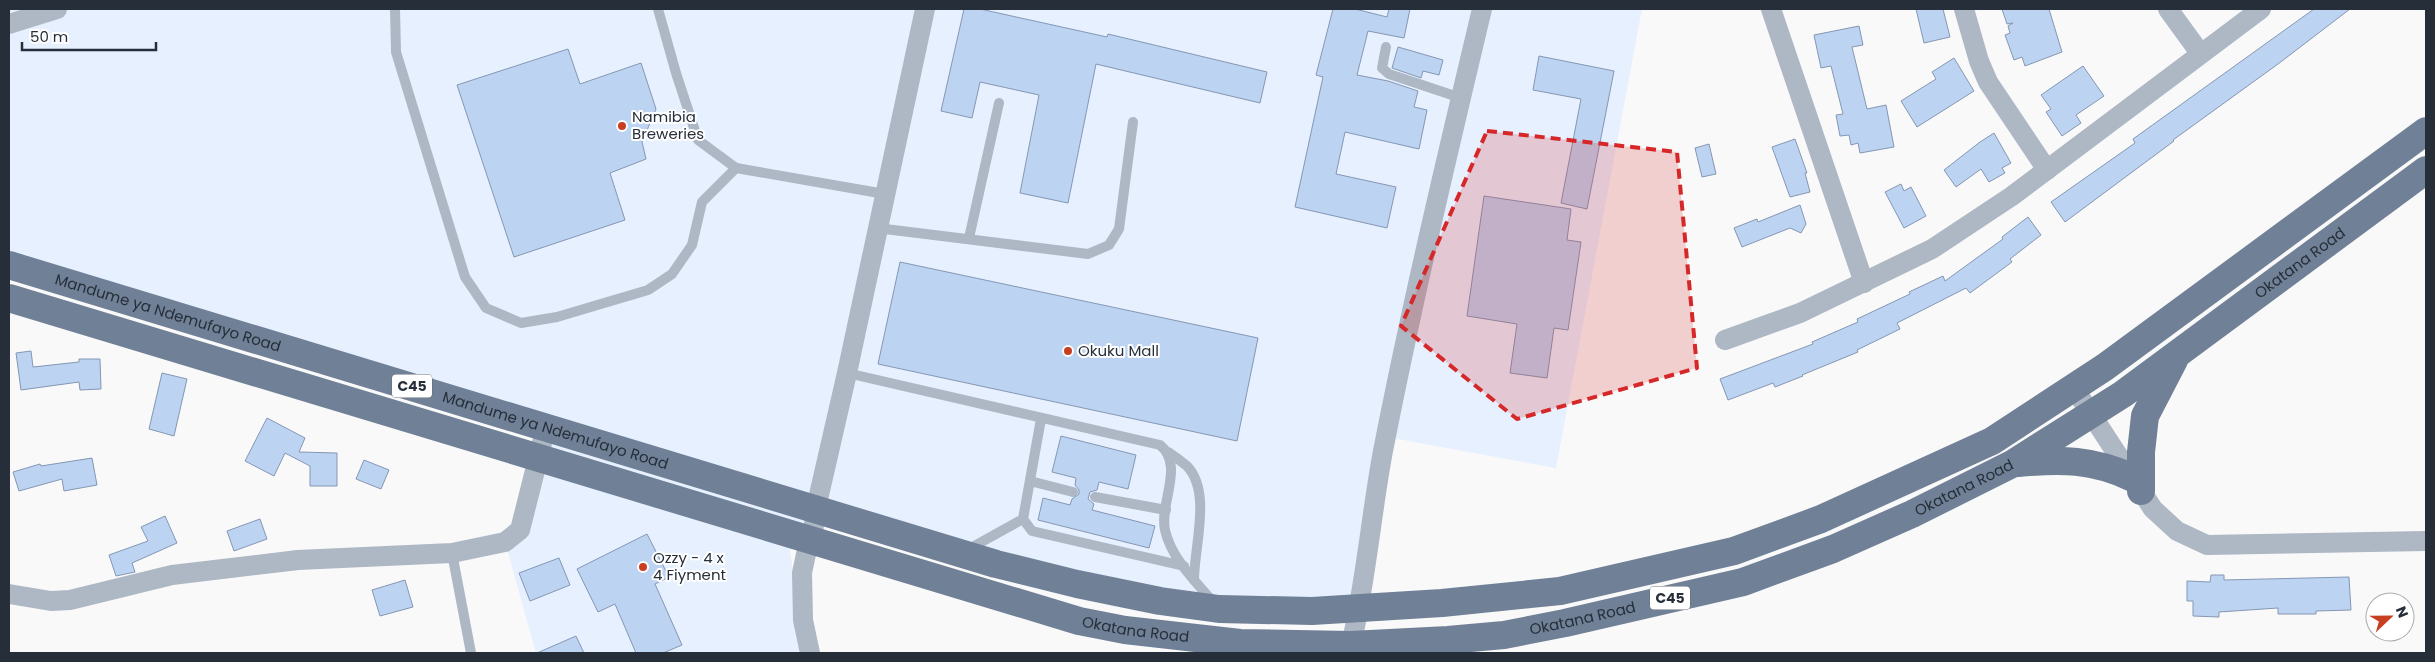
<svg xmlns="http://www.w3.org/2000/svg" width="2435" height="662" font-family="Poppins,sans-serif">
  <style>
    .built { fill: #e6f0ff }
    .building { fill: #bdd3f2; stroke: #8497b3 }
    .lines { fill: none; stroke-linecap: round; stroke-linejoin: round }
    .service { stroke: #aeb7c4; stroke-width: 10 }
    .minor { stroke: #aeb7c4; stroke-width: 20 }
    .primary { stroke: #708097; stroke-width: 28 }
    .marked { fill: #d62828; fill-opacity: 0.2; stroke: #d62828; stroke-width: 4; stroke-dasharray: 10 6; stroke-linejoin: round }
    .poi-dot { fill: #c83e21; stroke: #fff; stroke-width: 2 }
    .labels { text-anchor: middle; stroke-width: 4; stroke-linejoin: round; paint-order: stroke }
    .shield { fill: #fff; stroke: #676d74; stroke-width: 1 }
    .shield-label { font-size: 14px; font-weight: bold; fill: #262e39 }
    .poi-label { font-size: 15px; fill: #262e39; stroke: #fff; text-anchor: start }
    .street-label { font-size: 15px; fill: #262e39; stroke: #fff }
  </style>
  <rect width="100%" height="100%" fill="#f9f9f9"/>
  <path class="built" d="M9,9h1633l-86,459 -169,-31 -29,169 -162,-7 -380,-91 -26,43 15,102h-269l-31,-111 15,-12 26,-103 -537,-162z"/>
  <g class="building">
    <path d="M964,9h16l127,28 1,-3 159,38 -7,31 -164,-39 -28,139 -48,-10 19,-98 -59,-13 -8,36 -31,-7z"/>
    <path d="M1333,9h22l32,8 2,-8h21l-6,29 -36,-7 -11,44 31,6 30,10 -4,16 13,3 -8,39 -74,-17 -9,42 60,13 -9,41 -92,-21 28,-130 -7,-2z"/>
    <path d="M1916,9h27l7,28 -26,6z"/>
    <path d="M2002,9h47l13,43 -37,14 -3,-9 -8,3 -9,-25 5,-2 -2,-7 5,-3 -6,1z"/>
    <path d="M2314,9h36l-72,55 -105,76 1,1 -109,81 -14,-20 84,-59 -2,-4z"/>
    <path d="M1859,26l4,19 -11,2 15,62 19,-4 8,42 -34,6 -2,-10 -7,2 -2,-10 -9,1 -4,-21 7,-1 -12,-48 -10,2 -7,-33z"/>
    <path d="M1398,47l45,13 -4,15 -16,-4 -2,7 -29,-10z"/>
    <path d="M568,49l12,35 61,-21 15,46 -14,33 4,17 -36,14 15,47 -111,37 -57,-172z"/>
    <path d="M1539,56l75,15 -27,138 -26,-6 20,-104 -48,-9z"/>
    <path d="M1954,58l20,33 -57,36 -16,-26 35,-22 -4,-7z"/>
    <path d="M2083,66l21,30 -28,19 5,8 -19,13 -16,-24 5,-3 -10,-14z"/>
    <path d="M1994,133l17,30 -9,5 3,5 -16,9 -8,-13 -25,18 -12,-17 36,-28z"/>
    <path d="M1795,139l12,34h-2l5,19 -20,5 -18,-50z"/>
    <path d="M1709,144l7,30 -14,3 -7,-29z"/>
    <path d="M1901,184l3,7 7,-4 15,29 -22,12 -19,-36z"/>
    <path d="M1484,196l87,13 -4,31 14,2 -13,88 -14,-2 -7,50 -37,-5 7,-49 -50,-8z"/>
    <path d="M1800,205l6,19 -5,9 -11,-5 -48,19 -8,-19 23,-9 1,3z"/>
    <path d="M2028,217l13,18 -31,24 2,3 -42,31 -4,-5 -69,35 3,6 -43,21 1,2 -56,23 1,1 -28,11 -2,-4 -45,17 -8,-21 93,-35 -1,-2 46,-20 -1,-3 53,-25 -1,-2 34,-16 2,5 58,-42 -1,-2z"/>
    <path d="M900,262l358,76 -21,103 -359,-77z"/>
    <path d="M31,351l2,16 46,-5v-3h21l1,30 -21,1 -1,-8 -58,8 -5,-37z"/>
    <path d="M162,373l25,6 -13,57 -25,-7z"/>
    <path d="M267,418l38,20 -6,14 38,1v33h-27v-20l-25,-13 -11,23 -29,-15z"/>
    <path d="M1061,436l75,19 -8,34 -29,-7 -2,8 -7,2 -2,7 6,5 -2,6 63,16 -6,22 -111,-28 5,-22 27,7 2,-6 7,-5v-4l-4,-5 1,-7 -24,-6z"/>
    <path d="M92,458l5,27 -33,6 -2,-12 -43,12 -6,-19 27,-8 1,2z"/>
    <path d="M364,460l25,10 -8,19 -25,-10z"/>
    <path d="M165,516l12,27 -45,20 3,9 -19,4 -7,-21 39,-14 -7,-14z"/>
    <path d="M260,519l7,20 -33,12 -7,-20z"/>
    <path d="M647,534l22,43 -14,7 27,61 -19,8h-27l-21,-49 -17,8 -21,-43z"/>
    <path d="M559,558l11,27 -40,16 -11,-28z"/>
    <path d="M2211,575h13v5l125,-3 2,33 -35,1v3h-38v-6l-59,4v5l-26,-1v-15h-6v-20l23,1z"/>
    <path d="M405,580l8,27 -33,9 -8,-26z"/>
    <path d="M576,636l8,17h-47z"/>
  </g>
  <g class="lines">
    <g class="service">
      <path d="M395,9l1,43 69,225 21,31 35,15 36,-6 91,-27 24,-16 20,-29 10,-43 34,-34"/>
      <path d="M658,9l18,64 22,67 38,28 149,26"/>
      <path d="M1386,47l-4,21 7,6 72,24"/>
      <path d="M877,228l211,26 21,-9 10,-16 14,-107"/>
      <path d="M969,238l30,-135"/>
      <path d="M847,373l313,72c25,20 -1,59 5,85 6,28 31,52 49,73"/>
      <path d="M1041,419l-18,100 9,12 152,35"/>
      <path d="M1168,452c6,4 13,9 19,14 25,26 7,81 7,114"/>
      <path d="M1030,481l43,11"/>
      <path d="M1095,497l71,13"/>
      <path d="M967,550l56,-31"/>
      <path d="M452,553l19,100"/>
    </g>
    <g class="minor">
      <path d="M1771,9l93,274"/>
      <path d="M1964,9l15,52 9,21 59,88"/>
      <path d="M2168,9l32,44"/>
      <path d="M9,24l48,-15"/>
      <path d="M1725,340l75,-27 132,-64 80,-53 249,-187"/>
      <path d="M2074,388l79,121 24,22 30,14 219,-4"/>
      <path d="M9,594l42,7 19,-1 102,-25 126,-15 154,-7 53,-11 15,-12 26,-103"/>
      <path d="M1351,645c15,-64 20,-130 32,-194 29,-148 64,-295 99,-442"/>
      <path d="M810,653l-7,-33 -1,-47 4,-19 6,-13 4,-33 31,-135 78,-364"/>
    </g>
    <g class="primary">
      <path id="s1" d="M9,265l987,299 81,20 83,17 59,8 93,2 130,-8 118,-12 174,-40 87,-32 171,-78 113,-74 321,-236"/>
      <path id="s2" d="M9,298l1070,323 46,9 115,13 111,2 97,-5 56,-5 61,-12 178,-41 90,-33 79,-35 100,-50 111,-70 303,-224"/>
      <path d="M2018,463c43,-4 75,-4 115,15"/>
      <path d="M2141,491v-39l4,-36 29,-56"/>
    </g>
  </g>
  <path class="marked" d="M1487,131l190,21 20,216 -180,51 -116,-93z"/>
  <g class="poi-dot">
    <circle cx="622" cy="126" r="5"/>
    <circle cx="1068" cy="351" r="5"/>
    <circle cx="643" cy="567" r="5"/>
  </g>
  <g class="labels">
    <g class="shield">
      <rect x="392" y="374.5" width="40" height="23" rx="4"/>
      <rect x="1650" y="586.5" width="40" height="23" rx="4"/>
    </g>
    <g class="shield-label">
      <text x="412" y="391">C45</text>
      <text x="1670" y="603">C45</text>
    </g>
    <g class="poi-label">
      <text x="632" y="122">Namibia<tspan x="632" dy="17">Breweries</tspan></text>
      <text x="1078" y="356">Okuku Mall</text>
      <text x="653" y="563">Ozzy - 4 x<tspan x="653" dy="17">4 Fiyment</tspan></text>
    </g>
    <g class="street-label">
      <text dy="5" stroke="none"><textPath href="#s2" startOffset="2435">Okatana Road</textPath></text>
      <text dy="5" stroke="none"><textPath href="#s1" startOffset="166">Mandume ya Ndemufayo Road</textPath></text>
      <text dy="5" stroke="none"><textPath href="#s1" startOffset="571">Mandume ya Ndemufayo Road</textPath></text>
      <text dy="5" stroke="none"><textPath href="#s2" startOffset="2030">Okatana Road</textPath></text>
      <text dy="5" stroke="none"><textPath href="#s2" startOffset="1625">Okatana Road</textPath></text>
      <text dy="5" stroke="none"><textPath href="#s2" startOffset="1175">Okatana Road</textPath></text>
    </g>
  </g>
  <rect width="2435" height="662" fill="none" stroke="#262e39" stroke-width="20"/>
  <g transform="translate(2390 617) rotate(68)"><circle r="24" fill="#ffffff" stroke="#a8abb0"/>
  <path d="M0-4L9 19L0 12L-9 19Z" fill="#c83e21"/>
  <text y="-8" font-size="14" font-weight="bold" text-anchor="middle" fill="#262e39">N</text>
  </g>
  <path d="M22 42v8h134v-8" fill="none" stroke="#262e39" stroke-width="2.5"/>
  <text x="30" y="42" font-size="15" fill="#262e39" stroke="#ffffff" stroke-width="4" paint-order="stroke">50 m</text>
</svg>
